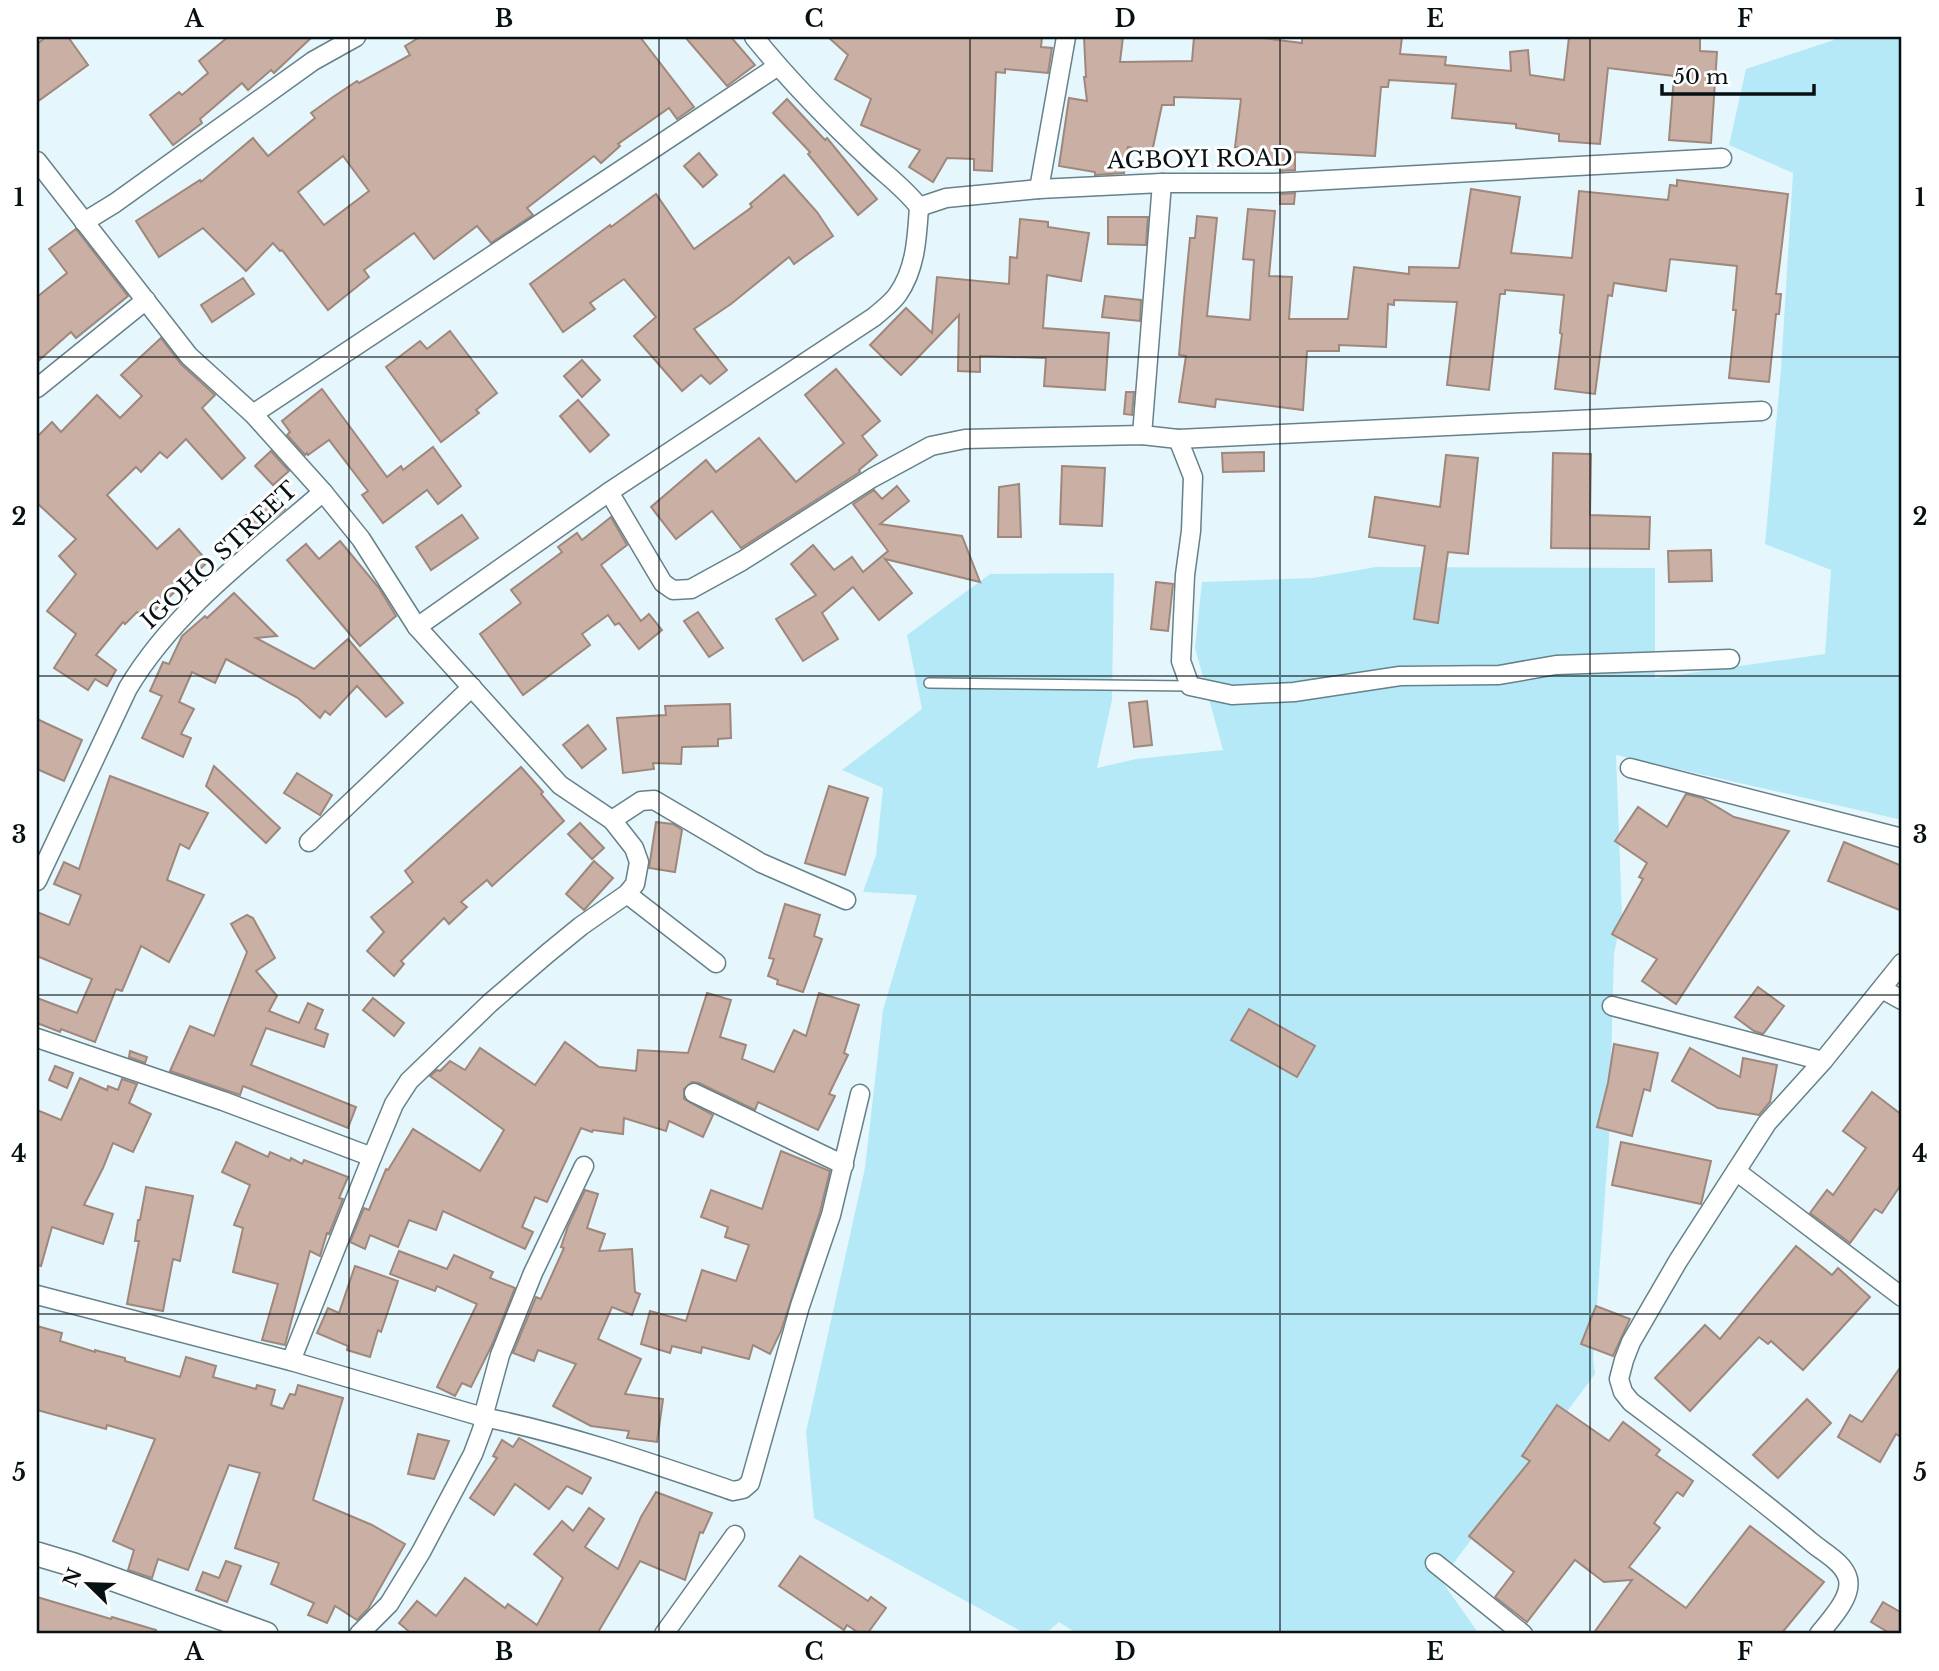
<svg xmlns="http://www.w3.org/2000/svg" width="1939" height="1671" font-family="'Libre Baskerville',serif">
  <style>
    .green { fill: #b6e9f7 }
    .building { fill: #c9afa4; stroke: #9f877c; stroke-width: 2; fill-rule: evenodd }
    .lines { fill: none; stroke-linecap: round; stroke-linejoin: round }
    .lane-casing { stroke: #658189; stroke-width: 12 }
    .street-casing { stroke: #658189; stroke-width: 21 }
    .secondary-casing { stroke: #658189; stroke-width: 26 }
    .lane { stroke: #fff; stroke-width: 9 }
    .street { stroke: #fff; stroke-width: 18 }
    .secondary { stroke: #fff; stroke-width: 23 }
    .grid { fill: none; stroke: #071114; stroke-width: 2; stroke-opacity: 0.55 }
    .labels { text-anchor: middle; stroke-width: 6; stroke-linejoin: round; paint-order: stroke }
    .street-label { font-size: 23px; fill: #071114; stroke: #fff }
    .neatline { fill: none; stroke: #071114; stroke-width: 2.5 }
    .grid-label { font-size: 23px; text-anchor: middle; font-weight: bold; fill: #071114 }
  </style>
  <rect width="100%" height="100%" fill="#e5f7fc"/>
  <path class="green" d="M1834,37h68v783l-286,-65 6,160 -8,39 -5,186 -16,219 2,15 -154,206 38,54h-401l-19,-12 -14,12h-19l-212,-116 -8,-86 59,-264 18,-158 34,-115 -54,-3 13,-37 7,-67 -41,-18 80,-61 -15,-74 83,-61 124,-1 -2,127 -15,68 39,-9 87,-9 -28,-102 7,-66 111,-4 63,-11 279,1v110l170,-24 6,-84 -66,-26 16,-175 12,-196 -64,-28 17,-76 88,-29z"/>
  <g class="building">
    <path d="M46,37h22l20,28 -51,37v-58z"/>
    <path d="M228,37h84l-38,36 -3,-3 -23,20 -6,-7 -42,36 2,4 -29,22 -23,-30 29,-23 3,3 26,-22 -9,-12z"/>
    <path d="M420,37h220l54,70 -17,12 -8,-11 -51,36 2,2 -19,17 -7,-7 -67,52 6,7 -42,28 -14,-17 -43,33 -20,-26 -50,37 5,7 -41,33 -46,-60 -2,1 -7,-8 -27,28 -43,-43 -44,29 -23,-36 64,-41 1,2 52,-44 15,18 47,-38 -4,-5 22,-16 24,-16 2,2 51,-28 -5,-9zM343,156l26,35 -45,34 -26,-33z"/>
    <path d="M685,37h46l24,28 -28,21z"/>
    <path d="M828,37h214l-1,10 11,1 -4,25 -43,-4v4l-9,-1 -4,99 -18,-1v-11l-27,-1 -14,24 -24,-15 11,-17 -59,-25 10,-26 -36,-20 13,-24z"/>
    <path d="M1084,37h39l-3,25 72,-1 2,-24h61l47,6v-6h100l-2,17 46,3 -1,8 66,6 -1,-19 18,-2 2,25 34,5 5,-43h131v14l17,1 -6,91 -42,-3 5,-64 -66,-8 -8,76 -41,-3v-7l-43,-6v-4l-64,-6 4,-34 -67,-4 -1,7h-7l-6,69 -80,-4v18l-15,1v-3l-28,-4 1,-15 -18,-2 6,-48 -67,-2v8h-12l-10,47 -24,-5 -4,26 -29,2v-3l-36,-6 10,-68 18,3 -3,-24h2z"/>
    <path d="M787,99l38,41 2,-2 50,61 -19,16 -50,-61 2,-2 -37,-39z"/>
    <path d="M699,153l18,22 -14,12 -19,-21z"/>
    <path d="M784,175l33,37 16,24 -39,28 -5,-7 -58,47 -37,25 33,41 -17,14 -9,-9 -19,16 -48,-55 22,-19 -32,-38 -34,24 5,6 -32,23 -33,-48 80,-59 1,2 45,-33 38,55 58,-42 -2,-3z"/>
    <path d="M1677,180l111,14 -12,100h5l-2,20h-3l-7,68 -40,-4 7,-68h-3l4,-44 -67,-7 -4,32 -52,-8 -2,13 -4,-1 -13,99 -40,-5 7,-55 -2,-1 4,-38 -59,-5v4h-5l-11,96 -42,-5 10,-83 -63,-2v5l-6,-1 -2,43 -47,-2v6h-32l-4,59 -87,-11 -1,8 -36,-5 7,-46 -7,-1 5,-56 6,-61h5l2,-22 20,2 -10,98 43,4 4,-60 -11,-1 5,-50 27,2 -6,65 23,1 -3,42h59l6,-52 55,7v-7l50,1 12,-79 49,8 -9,56 61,5 7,-67 89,9 2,-15 7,1z"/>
    <path d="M1295,193l-1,11h-14v-10z"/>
    <path d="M1108,217h40l-2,28 -38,-1z"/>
    <path d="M1020,219l28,3v5l41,6 -8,48 -34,-6 -4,53 66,5 -4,57 -61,-4 2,-28 -66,-2v16l-22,-1 1,-56 -58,60 -31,-30 36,-37 26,25 5,-56 72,7 1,-27 7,1z"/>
    <path d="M76,229l52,67 -52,42 -5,-6 -34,30v-65l30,-24 -18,-24z"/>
    <path d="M243,278l11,16 -42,28 -11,-17z"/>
    <path d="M1105,296l36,4 -1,21 -38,-4z"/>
    <path d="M450,331l47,62 -21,17 3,3 -38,29 -55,-75 34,-26 7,8z"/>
    <path d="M161,338l20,26 34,31 -13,13 43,50 -23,21 -36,-40 -19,19 -7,-6 -19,20 -5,-5 -29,28 50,54 22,-20 29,33 -63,57 -8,-7 -12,12 -2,-2 -27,33 20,15 -9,16 -12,-7 -7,11 -34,-22 22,-34 -29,-23 29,-37 -17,-18 17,-17 -39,-36v-66l15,-15 9,10 36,-37 23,23 22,-22 -21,-21z"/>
    <path d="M582,360l18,20 -18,17 -18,-21z"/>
    <path d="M836,369l44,52 -18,15 15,19 -18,15 1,2 -119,76 -29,-37 -36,28 -25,-32 55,-47 10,12 43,-34 37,44 48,-39 -39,-48z"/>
    <path d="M322,389l65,88 14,-11 2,4 30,-23 28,39 -23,18 -11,-14 -44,33 -21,-28 6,-4 -39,-51 -21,15 -1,-2 -2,2 -18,-20 3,-3 -8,-11z"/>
    <path d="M1126,392h8l-2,23 -8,-1z"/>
    <path d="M578,400l31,35 -19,17 -30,-36z"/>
    <path d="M271,451l18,20 -16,14 -18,-19z"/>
    <path d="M1264,452v19l-41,1 -1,-19z"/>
    <path d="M1553,453l38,1 -1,61 60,2 -1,32 -98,-1z"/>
    <path d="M1446,455l32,3 -10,96 -20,-2 -10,71 -24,-4 11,-73 -56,-9 6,-40 65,10z"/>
    <path d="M1062,466l43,2 -3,58 -42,-2z"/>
    <path d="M1019,484l2,53h-23l1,-50z"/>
    <path d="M897,486l12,15 -29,23 82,12 18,46 -95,-23 27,34 -33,27 -26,-33 -31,26 16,26 -35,22 -27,-42 40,-24 -25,-31 22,-19 21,25 18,-13 11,15 25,-21 -35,-47 21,-14 8,9z"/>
    <path d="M274,495l11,14 -29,22 -11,-15z"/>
    <path d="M462,515l16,23 -47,32 -15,-23z"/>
    <path d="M611,517l16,28 -26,20 40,56 8,-7 13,16 -23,19 -20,-26 -4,2 -7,-10 -26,19 8,11 -67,50 -43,-61 41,-31 -10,-13 51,-38 -4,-5 19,-14 5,7z"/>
    <path d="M340,541l39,47 17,28 -36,30 -73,-86 19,-16 13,15z"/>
    <path d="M1711,550l1,31 -43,1 -1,-31z"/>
    <path d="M1156,582l17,2 -5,47 -17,-2z"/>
    <path d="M234,593l43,43 -21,2 58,31 34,-30 55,64 -17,14 -29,-31 -27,29 -5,-4 -5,7 -22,-20 -72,-39 -11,24 -23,-11 -13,30 15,7 -13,25 10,4 -8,19 -41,-19 20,-42 -12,-5 13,-29 6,2 13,-28 23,-20 2,2z"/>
    <path d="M698,612l25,36 -14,9 -25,-36z"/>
    <path d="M1147,701l5,44 -18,2 -5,-44z"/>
    <path d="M730,704l1,34 -13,1v7l-36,1 -1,17 -28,-1 1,6 -31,4 -6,-55 49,-3 -1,-9z"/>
    <path d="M37,719l45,21 -18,41 -27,-12z"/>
    <path d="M588,725l18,24 -24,19 -19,-23z"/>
    <path d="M214,766l66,62 -14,15 -60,-57z"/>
    <path d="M521,767l22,25 -2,2 23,27 -72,65 -5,-6 -26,22 6,5 -18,17 -5,-6 -43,43 3,3 -10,12 -27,-25 17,-19 -13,-15 42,-35 -8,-11z"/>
    <path d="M297,773l35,22 -12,20 -36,-22z"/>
    <path d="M110,776l98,37 -19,36 -9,-5 -13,36 37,15 -35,67 -28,-16 -19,45 -6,-2 -21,53 -34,-13 -1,3 -23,-9v-25l40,15 15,-34 -55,-23v-44l32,13 12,-30 -27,-11 10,-22 15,7z"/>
    <path d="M829,786l39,12 -23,77 -40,-12z"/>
    <path d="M1686,794l16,4 32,19 55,14 -113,173 -34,-23 15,-22 -45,-25 31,-55 -4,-2 8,-14 -32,-22 23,-34 29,20z"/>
    <path d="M656,822l17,2 9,6 -7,42 -26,-4z"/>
    <path d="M580,823l24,25 -12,11 -24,-25z"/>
    <path d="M1844,842l58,24v45l-74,-30z"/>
    <path d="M594,861l19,17 -29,32 -18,-16z"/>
    <path d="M785,904l35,11 -6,21 8,3 -19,53 -26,-8 1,-4 -10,-4 6,-17 -5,-1z"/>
    <path d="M247,915l6,3 22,40 -19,13 21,25 -8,15 30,12 9,-20 15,7 -8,19 13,5 -4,13 -58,-19 -15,37 105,42 -8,21 -105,-42 -3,9 -70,-24 20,-45 24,10 33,-84 -16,-28z"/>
    <path d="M1758,987l26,19 -21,28 -9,-3 -19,-14z"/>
    <path d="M707,993l24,7 -11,37 26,8 -4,14 32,13 20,-42 12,6 13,-43 40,12 -15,48 4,2 -19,39 6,2 -17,34 -60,-28 -3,8 -56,-27 -7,-1 -8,7v10l29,16 -10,22 -34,-16 -3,10 -42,-13 -1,16 -30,-4 -1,2 -11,-4 -34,74 -12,-5 -13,30 11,5 -8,17 -82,-38 -7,19 -27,-10 -11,27 -28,-12 -5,14 -15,-7 14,-34 5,2 17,-41 2,1 25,-41 67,42 24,-41 -74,-54 7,-6 3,1 10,-10 15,9 15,-22 55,37 30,-43 34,25 37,4 2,-21 50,3z"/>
    <path d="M373,998l31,25 -10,13 -31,-26z"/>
    <path d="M1249,1009l66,37 -18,31 -66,-37z"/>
    <path d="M1614,1044l44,9 -8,38 -6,-2 -12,47 -35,-9 11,-44z"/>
    <path d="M1690,1048l50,29 3,-19 34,7 -7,37 -11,13 -41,-7 -46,-27z"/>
    <path d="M130,1051l17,6 -2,6 -16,-6z"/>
    <path d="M55,1066l18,7 -6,15 -18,-8z"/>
    <path d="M80,1078l27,12 1,-4 10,4 4,-11 15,5 -8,19 22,11 -18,38 -20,-9 -10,25 -19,37 29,9 -10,30 -51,-17 -11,39 -4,-1v-155l24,10z"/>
    <path d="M1872,1092l30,23v68l-20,30 -7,-4 -25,34 -40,-30 17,-23 6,5 33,-47 -23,-17z"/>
    <path d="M236,1142l32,15 2,-5 20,9 1,-3 11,6 2,-4 44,17 -9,21 4,1 -14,35 -2,-1 -7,23 -10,-5 -25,94 -23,-5 16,-56 -45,-12 10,-44 -9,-3 16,-40 -28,-13z"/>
    <path d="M1621,1142l90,19 -10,43 -89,-19z"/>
    <path d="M781,1151l49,20 -10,41 -39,119 -11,23 -17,-9 -4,14 -47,-12 -1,6 -29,-7 -2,7 -29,-9 9,-33 36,10 16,-51 34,11 13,-36 -24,-8 3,-10 -27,-10 10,-27 51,19z"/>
    <path d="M146,1187l47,9 -13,65 -7,-2 -10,52 -36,-7 12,-63h-4l3,-21h2z"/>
    <path d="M585,1190l13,4 -11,34 18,6 -6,17 33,-2 3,43 5,2 -8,21 -20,-8 -14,32 43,20 -16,35 38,5 -6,43 -30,-4 2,-7 -38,-5 -38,-20 23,-42 -38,-14 -4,11 -21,-8 23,-56 5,2 23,-51 -3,-1 7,-21z"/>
    <path d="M1796,1246l36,29 6,-7 32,29 -67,73 -32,-29 -3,3 -9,-7 -69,74 -35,-33 50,-53 15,14z"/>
    <path d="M399,1251l48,18 7,-14 39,17 -3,6 25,10 -23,57 -21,42 -9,-4 -7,13 -18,-9 40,-83 -40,-18 -2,5 -45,-17z"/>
    <path d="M355,1266l43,15 -17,51 -3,-2 -8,27 -23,-7 1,-4 -31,-13 11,-25 11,5z"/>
    <path d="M1596,1306l34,13 -17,37 -32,-12z"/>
    <path d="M37,1326l25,7 -2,8 35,11v-2l30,8v3l55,16 6,-20 30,9 -3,11 43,12 1,-4 18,5 -4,15 12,4 7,-15 5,1 3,-10 45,13 -30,102 59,25 33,19 -37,65 -11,11 -22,-14 -8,17 -19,-8 6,-12 -43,-19 8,-21 -44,-15 25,-75 -31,-8 -41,105 -30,-11 -6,19 -24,-8 6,-20 -21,-9 42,-102 -48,-14 -1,4 -69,-19z"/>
    <path d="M1902,1365v73l-6,-4 -16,28 -42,-25 12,-22 12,7z"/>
    <path d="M1807,1399l24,24 -53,55 -25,-23z"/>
    <path d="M1557,1405l52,36 14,-19 37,28 -4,5 37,26 -10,15 -6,-4 -23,31 6,5 -31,39 57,41 64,-82 74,56 -43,52h-188l39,-54 -28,2 -29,-22 -48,62 -32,-25 19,-25 -45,-36 61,-75 -8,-5z"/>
    <path d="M418,1434l31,7 -15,38 -26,-5z"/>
    <path d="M519,1438l72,40 -9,16 -15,-8 -18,23 -34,-25 -21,31 -24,-17 27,-40 -4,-2 9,-16 11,7z"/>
    <path d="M656,1492l56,21 -9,20 -3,-1 -15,48 -45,-19 -43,73h-185l-13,-11 18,-22 19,15 29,-38 40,30 3,-4 29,21 26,-47 -29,-24 28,-33 11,10 16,-23 15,11 -19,28 33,22 23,-52z"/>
    <path d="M800,1556l68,45 3,-4 15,11 -19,26h-7l-13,-9 -3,5 -65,-44z"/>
    <path d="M226,1561l15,5 -14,36 -31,-12 7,-18 16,6z"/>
    <path d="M37,1597l74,22 1,-2 44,13v4h-119z"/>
    <path d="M1883,1602l19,11v21h-11l-20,-12z"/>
  </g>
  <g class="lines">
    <g class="lane-casing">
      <path id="lane" d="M929,683l261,3"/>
    </g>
    <g class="street-casing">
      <g id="street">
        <path d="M754,37c34,42 72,81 111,118 18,18 39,32 54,52l27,-9 93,-9 123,-6h112l448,-25"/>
        <path d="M37,161l152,195 64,58 70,78 38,47 56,88 143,158 52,35 22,28 5,14 -4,22 -8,10 -46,32 -33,27 -58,50 -81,78 -15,23 -22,53 -81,204"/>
        <path d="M1039,189l27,-152"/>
        <path d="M84,222l31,-19 198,-142 43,-24"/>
        <path d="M37,388l109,-88"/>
        <path d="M253,414l525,-348"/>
        <path d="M1142,435l20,-252"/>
        <path d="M1178,439l15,38 -2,54 -6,44 -4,86 9,25 42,9 62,-3 106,-16 99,-1 57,-10 174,-6"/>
        <path d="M609,492l54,91 10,7 18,-1 51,-28 130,-83 59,-32 34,-7 177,-4 36,4 584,-28"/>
        <path d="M417,627l192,-135 265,-175c8,-7 18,-14 24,-23 18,-26 19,-57 21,-87"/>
        <path d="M1630,768l272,70"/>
        <path d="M612,820l29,-19 13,-1 107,63 85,37"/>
        <path d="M309,842l163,-155"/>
        <path d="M37,881l91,-193c48,-80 126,-136 195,-196"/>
        <path d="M627,894l89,69"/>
        <path d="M1882,989l20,11"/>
        <path d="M1612,1006l211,55"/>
        <path d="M37,1038l186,63 149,56"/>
        <path d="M694,1093l150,72"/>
        <path d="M1736,1171l166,126"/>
        <path d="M37,1295l254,66 192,56c85,17 168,46 250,74l10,-2 7,-6 50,-177 31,-91 29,-121"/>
        <path d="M1435,1563l88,71"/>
        <path d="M359,1634l30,-30 32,-52 52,-98 10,-27v-10l17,-62 33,-82 51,-107"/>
        <path d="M664,1634l71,-99"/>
        <path d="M1819,1634c11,-14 33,-36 29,-55 -4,-17 -26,-27 -38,-38 -58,-49 -119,-94 -179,-139l-8,-10 -4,-13 5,-19 7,-18 47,-81 89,-138 56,-62 79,-98"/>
      </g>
    </g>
    <g class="secondary-casing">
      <path id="secondary" d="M37,1554l37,11 192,69"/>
    </g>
    <use href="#lane" class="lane"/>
    <use href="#street" class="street"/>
    <use href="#secondary" class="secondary"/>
  </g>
  <path class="grid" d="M349,37v1597M659,37v1597M970,37v1597M1280,37v1597M1590,37v1597M37,357h1865M37,676h1865M37,995h1865M37,1314h1865"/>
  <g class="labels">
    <g class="street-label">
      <text transform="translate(1200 159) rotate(-1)" y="8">AGBOYI ROAD</text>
      <text transform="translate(219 555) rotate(-43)" y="8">IGOHO STREET</text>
    </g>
  </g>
  <rect width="1939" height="1671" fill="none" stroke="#ffffff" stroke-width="77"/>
  <g transform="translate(88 1584) rotate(293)" stroke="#ffffff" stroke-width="5" paint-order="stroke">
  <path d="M0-5L12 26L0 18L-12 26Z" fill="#071114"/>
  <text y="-10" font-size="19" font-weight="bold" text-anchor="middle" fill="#071114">N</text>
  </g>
  <path d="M1662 84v10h152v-10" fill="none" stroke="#071114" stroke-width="3.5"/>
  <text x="1673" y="84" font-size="21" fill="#071114" stroke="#ffffff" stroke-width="5" paint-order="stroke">50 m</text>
  <rect x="38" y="38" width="1862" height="1594" class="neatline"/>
  <g class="grid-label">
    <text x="194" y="27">A</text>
    <text x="504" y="27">B</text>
    <text x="814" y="27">C</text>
    <text x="1125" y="27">D</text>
    <text x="1435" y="27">E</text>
    <text x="1745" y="27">F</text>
    <text x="19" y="206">1</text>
    <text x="1920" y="206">1</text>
    <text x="19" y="525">2</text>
    <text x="1920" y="525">2</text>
    <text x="19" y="843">3</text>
    <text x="1920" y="843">3</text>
    <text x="19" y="1162">4</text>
    <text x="1920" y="1162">4</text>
    <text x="19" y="1481">5</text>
    <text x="1920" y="1481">5</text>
    <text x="194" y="1660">A</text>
    <text x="504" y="1660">B</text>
    <text x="814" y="1660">C</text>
    <text x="1125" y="1660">D</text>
    <text x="1435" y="1660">E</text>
    <text x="1745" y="1660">F</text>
  </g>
</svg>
